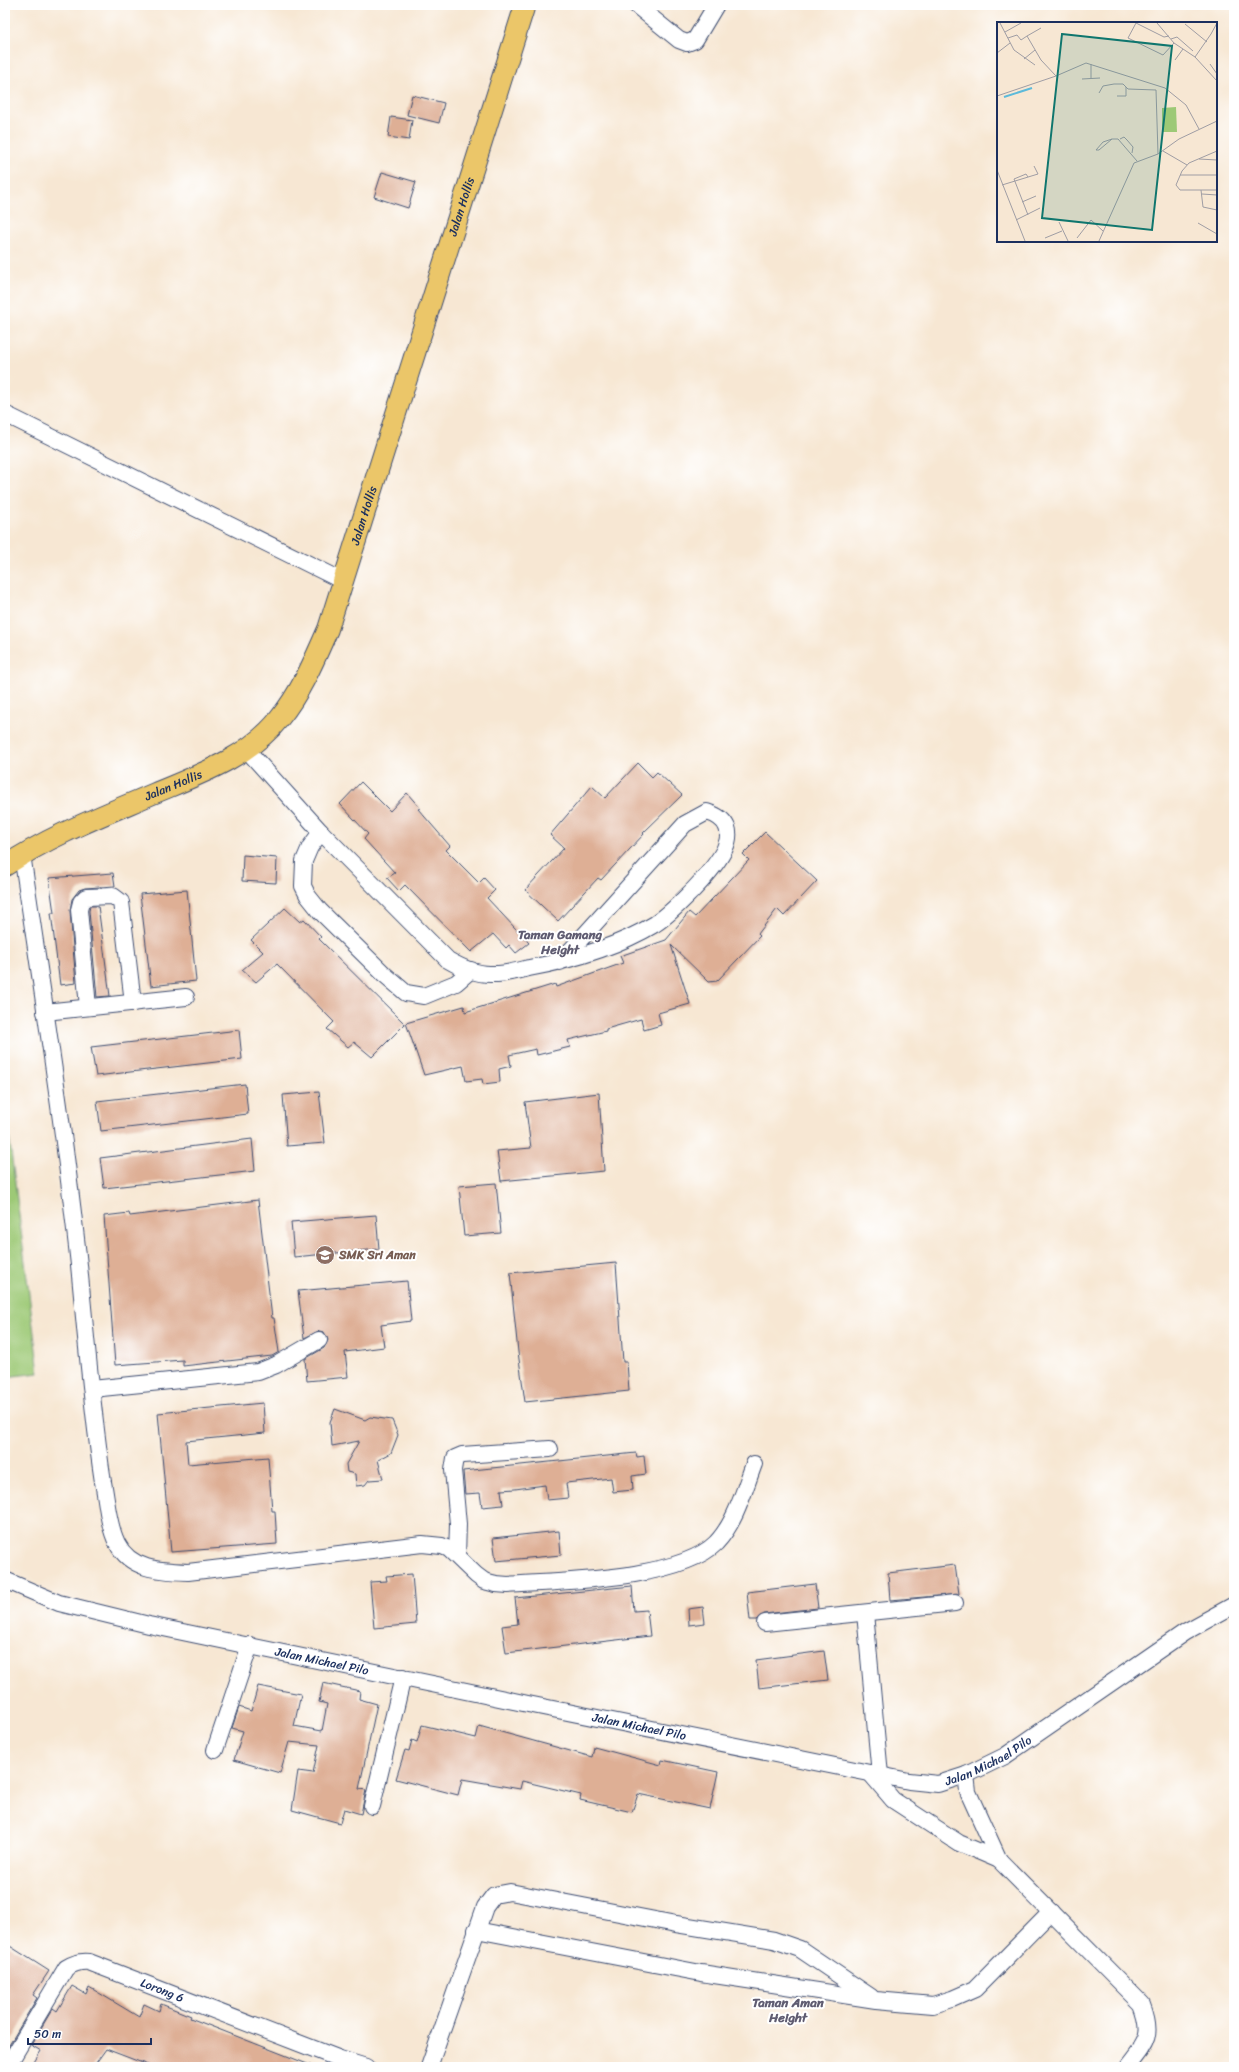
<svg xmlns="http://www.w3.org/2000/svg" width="1239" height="2072" font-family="Sriracha,sans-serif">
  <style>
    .green { fill: #9dc976; stroke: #5c7c6a }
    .building { fill: #deaf95 }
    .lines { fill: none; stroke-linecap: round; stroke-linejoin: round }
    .minor-casing { stroke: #3c4b70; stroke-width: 18 }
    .major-casing { stroke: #3c4b70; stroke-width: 22 }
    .minor { stroke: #fff; stroke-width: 16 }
    .major { stroke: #ebc669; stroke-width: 20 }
    .labels { text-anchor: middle; stroke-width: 4; stroke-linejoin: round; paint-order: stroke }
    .street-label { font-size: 12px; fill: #1b2f5e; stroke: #fff }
    .education-label { font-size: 12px; font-weight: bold; fill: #785e54; stroke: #fff; text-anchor: start }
    .neighbourhood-label { font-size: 13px; font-weight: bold; fill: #5f5c71; stroke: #fff }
    .inset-river { fill: none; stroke: #5cbada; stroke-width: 2 }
    .inset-road { fill: none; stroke: #9f9da4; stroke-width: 1 }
    .view { fill: #0f766e; fill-opacity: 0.15; stroke: #0f766e; stroke-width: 2 }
    .inset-edge { fill: none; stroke: #1b2f5e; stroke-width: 2 }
  </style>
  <rect width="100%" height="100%" fill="#fff"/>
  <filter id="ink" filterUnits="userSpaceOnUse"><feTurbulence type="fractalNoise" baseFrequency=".025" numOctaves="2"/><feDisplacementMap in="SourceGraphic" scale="8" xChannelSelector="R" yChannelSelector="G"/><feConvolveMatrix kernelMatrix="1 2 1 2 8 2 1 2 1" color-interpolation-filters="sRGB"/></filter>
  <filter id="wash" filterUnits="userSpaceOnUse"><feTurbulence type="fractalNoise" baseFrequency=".012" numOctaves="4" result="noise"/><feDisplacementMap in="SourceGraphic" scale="16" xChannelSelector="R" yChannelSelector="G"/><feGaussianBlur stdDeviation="0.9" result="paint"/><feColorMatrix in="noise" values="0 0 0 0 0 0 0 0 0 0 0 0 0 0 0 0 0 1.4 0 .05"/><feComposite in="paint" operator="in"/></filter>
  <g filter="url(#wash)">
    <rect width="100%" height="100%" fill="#f7e7d3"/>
    <path class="green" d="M5,1104l34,269 -34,4z"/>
    <g id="blocks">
      <g class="building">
        <path d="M412,95l32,8 -5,20 -32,-8z"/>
        <path d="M391,117l21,3 -3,20 -21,-3z"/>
        <path d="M382,172l34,10 -8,26 -34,-11z"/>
        <path d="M638,763l14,14 5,-5 25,23 -39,38 1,1 -43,46 -3,-2 -40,43 -33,-31 39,-42 -14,-13 42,-49 13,12z"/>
        <path d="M361,782l29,29 17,-18 13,15 -2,1 32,37 -4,4 33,33 5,-5 11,12 -8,8 42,45 -13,10 -7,-8 -3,3 -13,-14 -22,18 -66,-67 -6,6 -12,-13 8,-5 -31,-34 4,-5 -28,-30z"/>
        <path d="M765,832l52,49 -33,35 -7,-7 -19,25 2,2 -43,45 -8,1 -38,-37 19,59 -32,9 3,12 -17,5 -3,-11 -35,10v2l-38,9 2,7 -33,8 -1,-6 -27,6 2,11 -12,3 1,13 -17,2 -1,-5 -16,2 -3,-15 -39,9 -18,-52 58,-17 1,6 90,-28 1,3 67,-24 -3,-7 46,-16 23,-28 6,5 54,-57 -6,-6z"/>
        <path d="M243,855l34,3 -1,25 -34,-2z"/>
        <path d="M113,873l2,13 -30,2 -6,2 -7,9 -2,12 6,72 -16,2 -9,-72h3l-5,-35z"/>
        <path d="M187,890l9,91 -45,5 -11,-92z"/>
        <path d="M90,906h8l12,90 -13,1 -8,-86z"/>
        <path d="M285,908l15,14 4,-3 17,18 -2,2 86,85 -33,33 -18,-15 -6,5 -21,-18 7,-7 -57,-58 -21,18 -14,-12 21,-18 -12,-12z"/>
        <path d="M239,1030l3,29 -146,17 -5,-29z"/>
        <path d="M245,1084l3,30 -147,17 -4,-30z"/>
        <path d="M319,1092l6,51 -38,3 -4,-51z"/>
        <path d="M599,1093l5,78 -103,10 -4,-30 34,-3 -6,-46z"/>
        <path d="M252,1139l3,32 -151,17 -4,-30z"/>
        <path d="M496,1183l5,50 -37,3 -5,-50z"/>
        <path d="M258,1200l14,118h2l5,34 -7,4 -89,10v-6l-68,5 -11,-149 25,-3 1,3z"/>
        <path d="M376,1215l3,34 -85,8 -3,-35z"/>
        <path d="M616,1263l7,99h4l2,29 -104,11 -7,-50 -8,-79z"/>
        <path d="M407,1281l4,40 -30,4 3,22 -39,5 3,25 -41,4 -2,-22 19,-11 4,-8 -4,-8 -5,-1 -15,7 -6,-47z"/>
        <path d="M263,1403l2,30 -79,8 2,23 80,-7 4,54h3l2,33 -106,8 -13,-139z"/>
        <path d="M335,1409l30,11 5,-3 22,3 6,15 -7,18 -13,7 5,19 -14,1 -4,5 -9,1 -1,-12 -8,-2 -1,-8 13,-23 -27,5 -2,-24z"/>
        <path d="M636,1453l1,4 7,-1 2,18 -14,2 1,14 -20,2 -2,-14 -45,5 2,15 -21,2 -2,-15 -30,4 -14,1 2,15 -21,2 -2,-14 -15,1 -2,-23z"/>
        <path d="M559,1531l2,24 -65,6 -3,-23z"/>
        <path d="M955,1565l4,29 -69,6 -2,-27z"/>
        <path d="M412,1574l4,50 -42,4 -4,-46 17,-1 -1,-5z"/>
        <path d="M815,1584l3,24 -54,6 -8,6h-6l-3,-28z"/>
        <path d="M632,1586l2,25 13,-1 3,26 -144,17 -4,-27 16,-2 -3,-26z"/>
        <path d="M703,1607l2,16 -16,2 -1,-16z"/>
        <path d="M824,1651l4,29 -69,8 -3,-28z"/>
        <path d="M323,1683l37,8 -1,8 18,5 -18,85 7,1 -5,24 -17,-5 -4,14 -48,-13 6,-39 15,2 6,-28 -30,-3 -9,31 -46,-13 9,-29 -11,-3 7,-21 12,4 7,-25 43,8 -7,32 28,5 5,-27 -8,-2z"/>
        <path d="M422,1725l54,13 3,-12 113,31 2,-10 67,18 1,-5 56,12 -8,37 -72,-15 -6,18 -52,-12 1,-5 -59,-14 -2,8 -58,-10 -4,16 -62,-16 9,-29 4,1 3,-11 5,2z"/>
        <path d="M5,1943l44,28 -16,24 4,3 -32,54z"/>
        <path d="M72,1986l14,8 3,-7 50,30 5,-13 15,7 2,-7 30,12 -1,2 125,49h-162l-47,-18 -13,18h-62l10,-16 -10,-6 22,-37 4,3z"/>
      </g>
    </g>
  </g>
  <g filter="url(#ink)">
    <use href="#blocks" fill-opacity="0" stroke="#3c4b70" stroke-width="1"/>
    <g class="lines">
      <g class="minor-casing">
        <g id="minor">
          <path d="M636,5l43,35 8,3 8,-3 21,-35"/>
          <path d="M5,414l338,167"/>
          <path d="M246,749l75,83 127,128c12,7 28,14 42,14 13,1 27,-3 39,-6 43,-8 88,-21 126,-44 14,-9 26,-22 38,-34 18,-19 61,-63 14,-78l-22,12 -125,138"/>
          <path d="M321,832l-11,15 -6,14 -1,25 5,10 12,15 64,63 22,19 18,3 32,-13 15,-13"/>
          <path d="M22,854c20,137 42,273 57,411 7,72 13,145 24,217 4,20 5,43 14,61 13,27 43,28 71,29l234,-28 20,2 7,3 27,26 8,6 12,3 12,1c52,-4 171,-5 208,-42 20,-21 28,-53 38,-79"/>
          <path d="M88,1007l-9,-97 2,-8 5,-5 27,-1 8,6 12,101"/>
          <path d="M45,1012l141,-15"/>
          <path d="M92,1389l166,-17 18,-7 43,-25"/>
          <path d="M457,1556l1,-32 -5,-54 2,-12 7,-3 88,-6"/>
          <path id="s1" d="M5,1580l54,23 90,22 379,79 381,77 29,3 28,-9 39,-19 180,-124 49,-27"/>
          <path d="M865,1613l15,162"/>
          <path d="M765,1623l190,-20"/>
          <path d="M215,1750l35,-105"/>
          <path d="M870,1773l23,27 66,43 40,17 -31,-68 -2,-17"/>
          <path d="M372,1806l31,-129"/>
          <path d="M999,1860l143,144c12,31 4,39 -15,63"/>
          <path d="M476,1930l225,43 175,27 57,5 19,-6 23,-10 76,-77"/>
          <path id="s2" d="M7,2067l59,-99c8,-5 14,-7 23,-6l251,97 26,8"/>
          <path d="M429,2067l56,-160 9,-12 16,-3 166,32 98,16 26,9 71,48"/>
        </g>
      </g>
      <g class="major-casing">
        <g id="major">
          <path id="s3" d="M5,866c46,-31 99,-51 150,-73 43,-18 94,-36 124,-74 22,-27 35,-58 49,-90l197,-624"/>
        </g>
      </g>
      <use href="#minor" class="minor"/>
      <use href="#major" class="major"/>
    </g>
  </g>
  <defs>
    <g id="school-disc" transform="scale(1)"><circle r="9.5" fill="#8d6e63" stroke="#fff"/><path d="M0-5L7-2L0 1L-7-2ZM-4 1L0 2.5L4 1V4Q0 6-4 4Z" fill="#fff"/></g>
  </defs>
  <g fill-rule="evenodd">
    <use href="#school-disc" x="325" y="1255"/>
  </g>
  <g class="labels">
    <g class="street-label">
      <text dy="4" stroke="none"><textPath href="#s3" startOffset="859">Jalan Hollis</textPath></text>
      <text dy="4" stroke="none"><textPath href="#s3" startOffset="535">Jalan Hollis</textPath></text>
      <text dy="4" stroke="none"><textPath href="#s3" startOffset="187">Jalan Hollis</textPath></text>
      <text dy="4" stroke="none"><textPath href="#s1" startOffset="328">Jalan Michael Pilo</textPath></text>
      <text dy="4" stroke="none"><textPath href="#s1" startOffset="652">Jalan Michael Pilo</textPath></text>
      <text dy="4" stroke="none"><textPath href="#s1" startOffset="1012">Jalan Michael Pilo</textPath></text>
      <text dy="4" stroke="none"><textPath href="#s2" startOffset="218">Lorong 6</textPath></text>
    </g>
    <g class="education-label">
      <text x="339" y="1259">SMK Sri Aman</text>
    </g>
    <g class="neighbourhood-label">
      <text x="560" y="939">Taman Gamang<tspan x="560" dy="15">Height</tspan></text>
      <text x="788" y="2007">Taman Aman<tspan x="788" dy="15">Height</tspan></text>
    </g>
  </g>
  <g transform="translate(997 22)">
    <rect width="220" height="220" fill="#f7e7d3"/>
    <path d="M179,85l1,25h-15v-24z" fill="#9dc976"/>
    <path class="inset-river" d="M7,75l28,-9"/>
    <path class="inset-road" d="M3,1l14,27 21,15M139,1l-8,15 35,17 11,-12M139,1l28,14 5,-1M160,1l17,20 21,14 22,24M188,2l22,18M8,10l16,-9M30,14l14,-8M11,16l9,-3 4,5 6,-4 14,24 15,16M174,17l6,-2 16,14M0,31l13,-10M198,35l16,-23 6,-11M27,37l11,-9M178,38l8,-11M213,42l7,10M94,56v-14M85,57l18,-1M102,71l4,-7 11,-2h9l5,5 28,1 2,64M0,74l59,-20 30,-13 79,25 21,17 13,24M120,74h9v-9M115,117l-13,11h-3l7,-8 9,-3h6l19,22M123,117l4,-2 3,3 6,7 -1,6M166,129l24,14M220,129l-28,12 -7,8 -6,14 4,5h37M202,137l18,1M0,148l28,71M183,153h37M5,163l36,-11 -4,-8M204,168l2,17 14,3M205,172l15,1M25,180l14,-6M31,193l-14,-36 12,-5 2,3M19,198l24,-12M62,200l9,19M201,201l19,11M48,216l17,-7M80,216l14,-18 12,11M102,219l35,-78 24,-9 21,-15 38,-18"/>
    <path class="view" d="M65,12l110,12 -20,184 -110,-12z"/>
    <rect width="220" height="220" class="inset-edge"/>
  </g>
  <rect width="1239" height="2072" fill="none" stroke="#fff" stroke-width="20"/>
  <path d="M28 2038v6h123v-6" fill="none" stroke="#1b2f5e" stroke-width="2"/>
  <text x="34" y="2038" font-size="12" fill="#1b2f5e" stroke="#ffffff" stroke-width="3" paint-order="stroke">50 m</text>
</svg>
